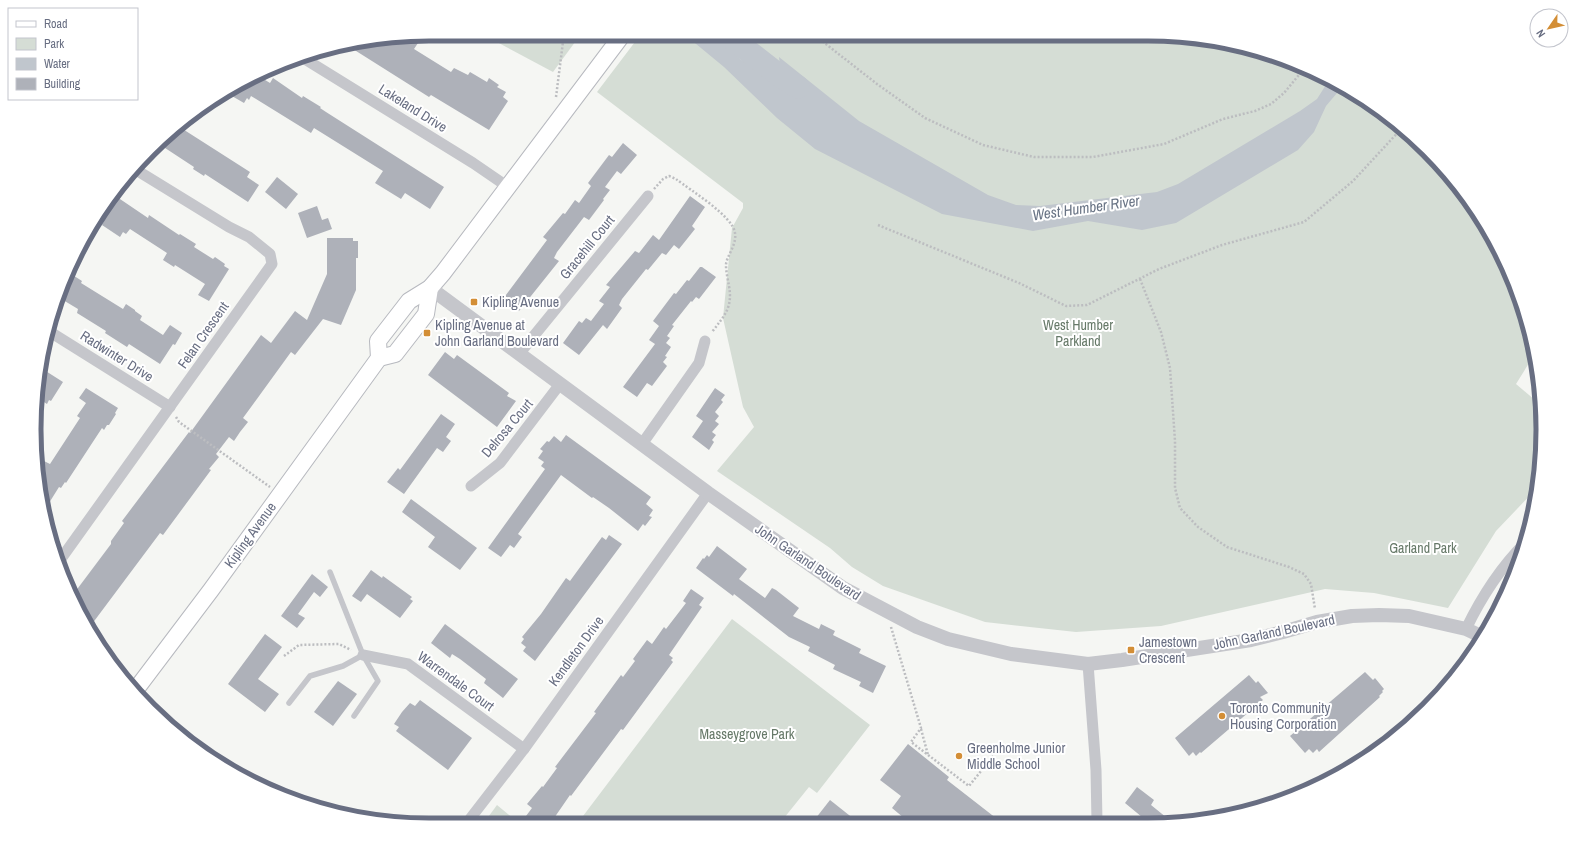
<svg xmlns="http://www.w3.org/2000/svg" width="1577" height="859" font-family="'Archivo Narrow',sans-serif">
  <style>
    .green { fill: #d5ddd5 }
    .water { fill: #c0c6cd }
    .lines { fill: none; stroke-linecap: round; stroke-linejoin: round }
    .river { stroke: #c0c6cd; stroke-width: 23 }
    .building { fill: #aeb1b9 }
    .secondary-casing { stroke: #b7b9bf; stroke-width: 18 }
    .path { stroke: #bcbdc0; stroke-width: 2.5; stroke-dasharray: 2 2; stroke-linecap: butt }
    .service { stroke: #c5c6cb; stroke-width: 5.5 }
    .minor { stroke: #c5c6cb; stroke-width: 11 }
    .tertiary { stroke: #c5c6cb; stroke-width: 14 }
    .secondary { stroke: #fff; stroke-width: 16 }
    .poi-dot { fill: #d38e36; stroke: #fff; stroke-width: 1.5 }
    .labels { text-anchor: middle; stroke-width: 4; stroke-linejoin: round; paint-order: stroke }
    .street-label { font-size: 14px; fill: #686e82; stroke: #fff }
    .poi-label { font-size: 14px; fill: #686e82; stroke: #fff; text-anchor: start }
    .park-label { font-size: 14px; fill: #667968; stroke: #fff }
    .water-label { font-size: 15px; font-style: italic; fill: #697485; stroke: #fff }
    .rim { fill: none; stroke: #686e82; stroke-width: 5 }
  </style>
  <rect width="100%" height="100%" fill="#f5f6f3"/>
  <g class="green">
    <path d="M482,34h99l-28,38z"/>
    <path d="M641,34l532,1 77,13 95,39 63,45 53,57 41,65 27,73 5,28 -18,29 26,22 -2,75 -2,6 -42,44 -48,77 -74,-15 -49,-4 -164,37 -85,6 -91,-10 -102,-36 -31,-19 -22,-19 -113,-77 37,-44 -11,-20 -20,-89 9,-90 11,-20v-5l-146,-111z"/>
    <path d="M732,619l138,106 -53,68 -8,-6 -29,36 -203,1z"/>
    <path d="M497,805l23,19h-37z"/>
  </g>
  <path class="water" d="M684,34h29l28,26 27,11 12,-5 -1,-9 80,64 129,74 28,10 24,1 117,-14 21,-8 122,-73 17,-12 12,-19 14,6 -17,20 -12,26 -16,18 -122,73 -34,7 -54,-9 -55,10 -91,-17 -127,-65 -38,-31 -53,-51z"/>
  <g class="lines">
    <path class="river" d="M726,34l53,41 19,12"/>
  </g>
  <g class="building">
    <path d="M407,36l11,7 -4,6 37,23 3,-4 14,7 2,-3 17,10 2,-4 10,7 -2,2 9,5 -3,5 5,4 -19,29 -58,-35 -2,2 -84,-53 8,-2z"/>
    <path d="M257,75l13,8 3,-5 29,20 1,-2 18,11 -1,1 6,4 118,75 -14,22 -25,-16 -4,6 -26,-16 8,-12 -69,-43 -3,5 -60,-37 -2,4 -2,-2 -3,5 -19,-11z"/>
    <path d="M178,126l72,46 -3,5 12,8 -11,17 -43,-28 -1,2 -11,-7 1,-2 -32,-21 11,-15z"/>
    <path d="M623,143l14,12 -16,19 -4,-3 -12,16 5,3 -7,9 1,1 -15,20 -5,-3 -27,35 -3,6 5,3 -40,50 -16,-12 44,-59 -4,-3 20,-24 2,1 10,-14 4,3 12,-17 -3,-3 21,-28 3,2z"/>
    <path d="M277,177l21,17 -12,15 -21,-17z"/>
    <path d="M690,196l15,11 -13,19 3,3 -16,20 -5,-4 -8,10 -4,-2 -14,17 -2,-1 -24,30 -3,6 3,3 -15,21 -4,-4 -24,30 -16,-12 16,-22 3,2 4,-5 5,3 13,-17 -5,-3 11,-14 -4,-2 29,-34 4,2 14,-18 6,5z"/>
    <path d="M117,197l31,21 1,-3 30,20 1,-1 16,10 -2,3 19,12 2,-2 10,7 -1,2 5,3 -20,32 -11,-6 7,-11 -30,-19 -1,2 -11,-7 4,-7 -37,-24 -4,5 -3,-2 -3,5 -18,-12 2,-4 -2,-1z"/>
    <path d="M317,206l5,14 6,-2 4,11 -25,9 -9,-25z"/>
    <path d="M327,238h26v3h5v17h-2v32l-15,35 -18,-6 -28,36 -4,-3 -48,66 5,4 -8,10 -6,9 -5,-4 -13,17 3,3 -10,12 2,1 -48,65 -3,-2 -71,95 -17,-32 39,-52v-3l13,-18 -2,-2 67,-89 1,1 71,-98 10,8 24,-32 12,9 20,-46z"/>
    <path d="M700,267h2l14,10 -17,22 -3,-2 -4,5 -1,-1 -19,24 2,1 -7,10 3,2 -4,5 5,4 -6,9 2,1 -4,5 4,4 -15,20 -5,-3 -10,14 -14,-10 32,-43 -6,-4 10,-14 -6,-5 21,-28 2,1 11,-14 2,1z"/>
    <path d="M68,272l14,9 -1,2 42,26 3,-5 9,6v1l7,5 -2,4 23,15 7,-10 12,8 -7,12 -2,-1 -13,20 -31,-20 -2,3 -22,-14 1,-2 -29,-18 1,-4 -20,-12z"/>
    <path d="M445,352l9,7 3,-4 52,38 -2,3 9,5 -19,26 -69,-52z"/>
    <path d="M41,368l22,14 -12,19 -2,-1 -2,4 -11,-7z"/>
    <path d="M86,388l32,20 -3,5 1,1 -7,11h-2l-3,5 -2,-2 -36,55 -1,-1 -4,6 -2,-1 -15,24 -6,-39 6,-11 6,3 30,-46 -3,-2 9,-13 -7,-5z"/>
    <path d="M715,388l10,7 -4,5 2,2 -8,10 4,4 -4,5 4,3 -7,8 4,3 -4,5 2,2 -5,8 -17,-13 11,-16 -7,-5z"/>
    <path d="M441,414l14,10 -9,13 5,4 -8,11 -6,-4 -33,46 -17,-12 11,-14 2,2z"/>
    <path d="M566,435l85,62 -5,7 7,6 -4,6 3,1 -7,9 -2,-2 -5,7 -29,-23 -16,-11 -1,1 -31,-23 -43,59 4,3 -8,11 -4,-3 -9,12 -13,-9 57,-79 -4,-3 3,-4 -6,-4 5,-7 -3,-2 7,-8 2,1 5,-6 7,6z"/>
    <path d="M411,499l66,49 -17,22 -32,-23 7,-10 -33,-25z"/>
    <path d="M609,535l13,9 -87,117 -12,-10 3,-4 -5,-4 3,-4 -2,-2 19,-23 25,-36 4,3 32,-44 4,3z"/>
    <path d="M717,546l30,23 -8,10 26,19 7,-10 4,2 23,18 -6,8 26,13 2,-5 14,7 -2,4 28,14 -2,4 27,13 -13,27 -14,-7 2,-4 -28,-13 2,-4 -27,-14 2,-4 -21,-10 -55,-43 -1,2 -37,-28 7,-10 1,1 3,-4 2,2z"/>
    <path d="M371,570l11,8 1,-2 29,21 -2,2 3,2 -13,17 -33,-24 -6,8 -9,-6z"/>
    <path d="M312,574l16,13 -8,10 -6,-5 -16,22 7,4 -8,10 -16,-12z"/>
    <path d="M691,589l13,9 -5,7 3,2 -33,48 4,3 -2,2 2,2 -50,68 -2,-1 -50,67 -1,-1 -20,29h-30l12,-16 -5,-4 15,-18 1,1 14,-19 -2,-1 41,-54 -2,-1 27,-37 2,2 12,-16 -2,-2 14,-19 5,4 12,-17 2,2 20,-26 -3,-2z"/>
    <path d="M445,624l73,55 -15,19 -19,-15 2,-4 -26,-20 -8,-5 -2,4 -19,-15z"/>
    <path d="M265,634l17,13 -24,32 21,15 -14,18 -37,-28z"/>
    <path d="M1365,672l8,8 2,-2 9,11 -2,2 1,1 -4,4 1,1 -61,55 -2,-3 -4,4 -4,-4 -4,4 -15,-17z"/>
    <path d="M1249,675l7,8 2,-2 10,12 -8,4 3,3 -62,53 -1,-1 -4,4 -3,-4 -4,4 -14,-18z"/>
    <path d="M338,681l19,13 -24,32 -19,-14z"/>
    <path d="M420,700l52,38 -24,32 -52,-39 3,-4 -5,-3 8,-12 8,-9 5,3z"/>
    <path d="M908,744l41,33 -2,3 54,42 -91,1 -18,-15 9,-12 -21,-16z"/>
    <path d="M1137,787l17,13 -3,5 21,17h-24l-23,-19z"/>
    <path d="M830,800l29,23h-47z"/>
  </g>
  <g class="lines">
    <g class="secondary-casing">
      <g id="secondary">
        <path d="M379,358l16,-4 31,-40 4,-26"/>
        <path d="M134,692l77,-102 168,-232 -1,-17 31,-40 21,-13 13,-15 180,-239"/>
      </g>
    </g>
    <g class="path">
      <path d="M813,34l64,50 48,34 58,27 51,12h59l71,-13 59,-25 32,-8 16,-7 13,-11 19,-23"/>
      <path d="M556,97l8,-63"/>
      <path d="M654,189l9,-10 6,-3 7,3c14,11 57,37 59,54 2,12 -9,24 -9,32 0,7 2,15 3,21 4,22 -5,30 -17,46"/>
      <path d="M878,225l141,58 47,23 21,-1 72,-36 63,-24 82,-23 49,-41 49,-53"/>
      <path d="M1140,279l21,53 9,36 5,73v47l5,20 18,19 29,20 62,20 15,7 7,10 4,25"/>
      <path d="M176,417l3,5 91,65"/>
      <path d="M891,627l30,101 -10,14 58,44 29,-36"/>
      <path d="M284,656l15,-11 40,-1 12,6"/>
      <path d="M921,729l7,26"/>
    </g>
    <g class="service">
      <path d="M330,572l33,83 15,26 -24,35"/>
      <path d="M289,703l21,-27 33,-10 20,-11"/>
    </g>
    <g class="minor">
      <path d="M300,56l173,107 35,24"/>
      <path d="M47,330l123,77"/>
      <path d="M519,354l129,-158"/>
      <path d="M642,444l57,-81 6,-22"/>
      <path d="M471,486l29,-23 60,-79"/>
      <path d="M58,563l214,-299 -2,-10 -21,-17 -20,-10 -96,-59"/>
      <path d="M1466,629c15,-31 35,-62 59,-86"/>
      <path d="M363,655l45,9 116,85"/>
      <path d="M1088,664l8,106 1,52"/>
      <path d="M466,824l58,-75 184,-256"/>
    </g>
    <path class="tertiary" d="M430,288l278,205 135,95 74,39 31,12 63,15 77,10 34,-4 129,-20 32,-8 34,-10 35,-6 27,-1 30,1 57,13 17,8"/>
    <use href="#secondary" class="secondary"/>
  </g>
  <g class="poi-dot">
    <rect x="470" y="298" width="8" height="8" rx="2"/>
    <rect x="423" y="329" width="8" height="8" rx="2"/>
    <rect x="1127" y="646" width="8" height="8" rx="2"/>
    <circle cx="1222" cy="716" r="4"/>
    <circle cx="959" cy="756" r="4"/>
  </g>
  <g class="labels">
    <g class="street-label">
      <text transform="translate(413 108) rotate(32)" y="5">Lakeland Drive</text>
      <text transform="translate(587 247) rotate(-51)" y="5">Gracehill Court</text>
      <text transform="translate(203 335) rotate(-55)" y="5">Felan Crescent</text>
      <text transform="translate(117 356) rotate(32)" y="5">Radwinter Drive</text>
      <text transform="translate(507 428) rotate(-50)" y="5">Delrosa Court</text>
      <text transform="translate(250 535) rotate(-54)" y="5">Kipling Avenue</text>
      <text transform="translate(808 562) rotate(34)" y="5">John Garland Boulevard</text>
      <text transform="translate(1274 632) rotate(-12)" y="5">John Garland Boulevard</text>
      <text transform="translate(576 651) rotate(-54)" y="5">Kendleton Drive</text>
      <text transform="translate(456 681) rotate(36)" y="5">Warrendale Court</text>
    </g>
    <g class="poi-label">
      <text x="482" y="307">Kipling Avenue</text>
      <text x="435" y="330">Kipling Avenue at<tspan x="435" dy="16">John Garland Boulevard</tspan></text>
      <text x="1139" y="647">Jamestown<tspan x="1139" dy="16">Crescent</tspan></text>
      <text x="1230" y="713">Toronto Community<tspan x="1230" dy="16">Housing Corporation</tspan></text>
      <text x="967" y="753">Greenholme Junior<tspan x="967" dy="16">Middle School</tspan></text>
    </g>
    <g class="park-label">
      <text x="1078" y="330">West Humber<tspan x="1078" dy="16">Parkland</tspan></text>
      <text x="1423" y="553">Garland Park</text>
      <text x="747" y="739">Masseygrove Park</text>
    </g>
    <g class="water-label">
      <text transform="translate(1086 208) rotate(-8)" y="5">West Humber River</text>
    </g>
  </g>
  <path d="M0 0H1577V859H0ZM429 41H1148A388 388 0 0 1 1536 429V430A388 388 0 0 1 1148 818H429A388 388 0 0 1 41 430V429A388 388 0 0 1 429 41Z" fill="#fff" fill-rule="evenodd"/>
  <path class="rim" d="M429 41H1148A388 388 0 0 1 1536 429V430A388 388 0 0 1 1148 818H429A388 388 0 0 1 41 430V429A388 388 0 0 1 429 41Z"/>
  <rect x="8" y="8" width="130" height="92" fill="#ffffff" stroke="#c3c5cd"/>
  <rect x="16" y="21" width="20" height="6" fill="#ffffff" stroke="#c3c5cd"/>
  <text x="44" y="28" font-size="12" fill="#686e82">Road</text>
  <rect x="16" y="38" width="20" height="12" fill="#d5ddd5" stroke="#c3c5cd"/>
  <text x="44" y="48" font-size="12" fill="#686e82">Park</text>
  <rect x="16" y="58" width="20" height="12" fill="#c0c6cd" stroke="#c3c5cd"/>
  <text x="44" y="68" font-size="12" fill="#686e82">Water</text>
  <rect x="16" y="78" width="20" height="12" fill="#aeb1b9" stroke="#c3c5cd"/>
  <text x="44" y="88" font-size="12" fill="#686e82">Building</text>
  <g transform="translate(1549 28) rotate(236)"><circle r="19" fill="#ffffff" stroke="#c3c5cd"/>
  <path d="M0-3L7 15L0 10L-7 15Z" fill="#d38e36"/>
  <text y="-6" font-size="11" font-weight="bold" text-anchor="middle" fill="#686e82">N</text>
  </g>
</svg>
